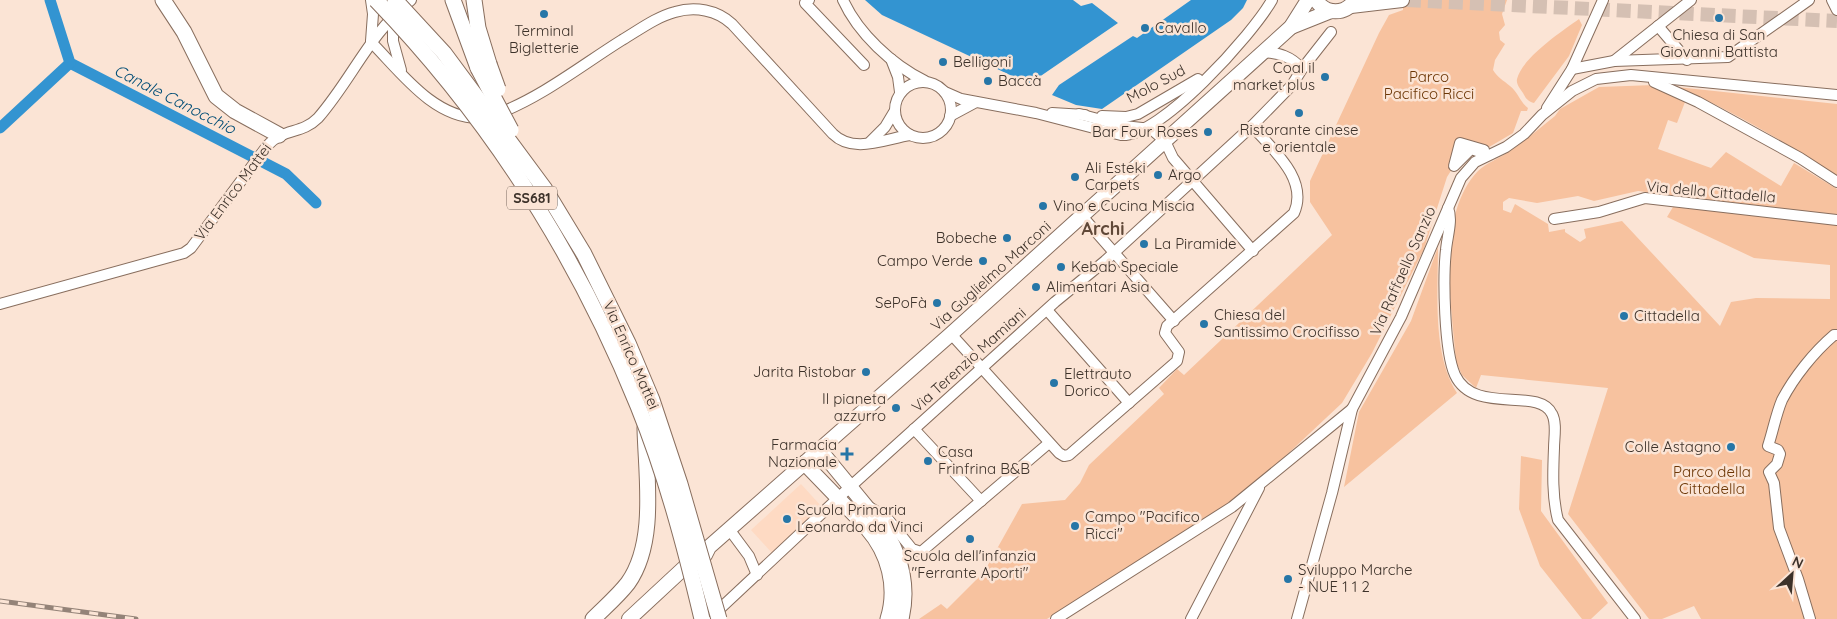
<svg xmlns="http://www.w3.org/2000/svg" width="1837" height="619" font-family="Quicksand,sans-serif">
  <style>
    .built { fill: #fedac3 }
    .green { fill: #f7c29f }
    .water { fill: #3394d1 }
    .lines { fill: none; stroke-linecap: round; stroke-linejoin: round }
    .canal { stroke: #3394d1; stroke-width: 11 }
    .major-tunnel { stroke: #d5c0b3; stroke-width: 14; stroke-dasharray: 14 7; stroke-linecap: butt }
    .minor-casing { stroke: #886e5e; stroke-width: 12 }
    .major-casing { stroke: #886e5e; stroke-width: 16 }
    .highway-casing { stroke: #886e5e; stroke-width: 17 }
    .minor { stroke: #fff; stroke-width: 10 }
    .major { stroke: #fff; stroke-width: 14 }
    .highway { stroke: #fff; stroke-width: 15 }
    .rail-casing { stroke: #948378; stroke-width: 5 }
    .rail { stroke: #fbe4d5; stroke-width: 3; stroke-dasharray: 9; stroke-linecap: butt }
    .highway-bridge-casing { stroke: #886e5e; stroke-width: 17; stroke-linecap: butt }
    .highway-bridge { stroke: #fff; stroke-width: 15 }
    .poi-dot { fill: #2676a7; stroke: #fbe4d5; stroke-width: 2 }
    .labels { text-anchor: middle; stroke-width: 5; stroke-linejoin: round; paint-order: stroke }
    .shield { fill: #fbe4d5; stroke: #76675d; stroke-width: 1 }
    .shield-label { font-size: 14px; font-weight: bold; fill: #3d322a }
    .poi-label { font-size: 15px; fill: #3d322a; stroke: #fbe4d5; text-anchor: start }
    .park-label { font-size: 15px; fill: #6c3605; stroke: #fbe4d5 }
    .street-label { font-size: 15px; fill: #3d322a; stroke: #fbe4d5 }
    .water-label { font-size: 16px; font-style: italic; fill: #004d76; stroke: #fbe4d5 }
    .quarter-label { font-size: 18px; font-weight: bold; fill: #604838; stroke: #fbe4d5 }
  </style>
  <rect width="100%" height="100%" fill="#fbe4d5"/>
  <path class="built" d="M801,484l21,23 -50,46 -21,-23z"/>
  <g class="green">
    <path d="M1403,0h104l-5,14 3,11 -6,7 1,8 5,4 -10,16 -2,10c5,8 10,10 17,16 8,6 10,16 18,22l-1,3h-6l-8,22 -29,17 -23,-7 -7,23 -7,11 -23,72 -52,104 -30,50 -78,73 -37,28 -180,115h-128l22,-15 6,5 37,-37 38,-68 43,-4 15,-17 9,-18 75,-71 -5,-6 18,-19 7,6 148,-140 -22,-33v-21l69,-148 10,-18 14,-5z"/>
    <path d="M1579,19l3,6 -13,31 -35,47c-6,-2 -8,-4 -11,-10 -3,-4 -7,-9 -6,-14 5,-21 45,-48 62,-60z"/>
    <path d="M1654,85l31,17 -8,21 -9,-3 -10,29 53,19 15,-16 55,34 13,-23 43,26v26l-199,-24 -44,10 -16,-5 -41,7 -28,-5 -6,4v8l8,3 4,-9 33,20 1,8 16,-3v3l15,10 6,-4 -2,-9 38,-8 98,105 11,-24 25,-4 74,1v-34l-76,-7 -87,-41 6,-10 164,16v396h-136l-7,-13 -32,13h-13l-81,-105 40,-126 -127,-13 -5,13 -14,-13 -6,-13c-4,-55 -21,-146 22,-191 8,-8 22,-13 32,-20 16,-11 30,-23 45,-35l5,-7 39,-22z"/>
    <path d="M1677,87l160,17v72c-51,-33 -103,-65 -160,-89z"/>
    <path d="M1438,247c0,44 -6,108 19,146l-113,94 15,-75 52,-91z"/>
    <path d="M1521,456l21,4 -1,51 67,92 -17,16h-9l-42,-53 -21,-57z"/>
  </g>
  <g class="water">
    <path d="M865,0h208l8,6 11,-3 26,20 -89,61 -147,-69z"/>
    <path d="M1191,0h56l-4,8 -12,12 -129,89 -26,-4 -24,-10 7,-10 74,-49 4,2z"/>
  </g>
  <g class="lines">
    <g class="canal">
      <path d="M50,0l20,63 216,111 30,29"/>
      <path d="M0,128l70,-65"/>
    </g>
    <path class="major-tunnel" d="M1407,0l430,21"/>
    <g class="minor-casing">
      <g id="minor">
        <path d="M371,0l2,14 -2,27"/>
        <path d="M809,0l-4,3 59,62"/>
        <path d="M843,0c15,33 49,65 82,81"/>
        <path d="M1832,0l5,10"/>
        <path d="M393,16v25l8,29"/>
        <path d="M1658,26l29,34"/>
        <path d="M371,42c29,29 62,76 108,76"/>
        <path d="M1263,52c16,1 28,4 39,17"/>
        <path d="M891,59l7,18 2,15"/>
        <path d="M1614,61l77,-61"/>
        <path d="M1572,69l42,-8 114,-4 81,-57"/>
        <circle cx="923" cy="110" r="28"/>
        <path d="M1654,82l44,20 102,56 37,24"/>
        <path d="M945,92l16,7 75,14 85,22c39,3 132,-101 151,-135"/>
        <path d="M1547,108l25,-39 31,-69"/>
        <path d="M1052,113l33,2"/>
        <path d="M497,114c45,-17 85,-49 125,-74 17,-10 34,-23 53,-28 20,-6 42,-2 57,12l101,110c20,20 52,5 77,1"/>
        <path d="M1079,114l45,12 27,3 14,12 8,17 80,93"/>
        <path d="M950,116l26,-14"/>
        <path d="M1102,116l24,1 12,-3 60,-35"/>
        <path d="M870,142l15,-15 9,-15"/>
        <path d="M1460,143l24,7 -4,2 -9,-3 -17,17z"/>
        <path d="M1448,208c5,12 -1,29 -2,42 -3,27 -2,101 9,125 19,41 84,11 97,39 5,9 2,24 2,34 -1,24 -2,49 4,72l77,99"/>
        <path d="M1082,216l92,105"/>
        <path d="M1554,219l45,-7 46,-14 192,22"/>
        <path d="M0,304l184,-51 7,-5 76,-102c17,-19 34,-11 51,-28 34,-39 51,-84 93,-118"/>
        <path d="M1047,310l82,93"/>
        <path d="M951,334l108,119 5,3 5,-1 108,-94 2,-9 -14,-19 2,-7 127,-113c15,-34 -22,-64 -42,-87"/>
        <path d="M914,429l67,72"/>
        <path d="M871,508l16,10 25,31 9,3 128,-109"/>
        <path d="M729,529l20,27 8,19"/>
        <path d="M709,619l142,-133 204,-184 50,-41 147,-135 40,-41 10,-16 29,-37"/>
        <path d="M1056,619l176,-112 120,-98"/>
        <path d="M1191,619l68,-131"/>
        <path d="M1297,619l35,-126 20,-84 49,-92 60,-139 14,-16 31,-15 18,-13 18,-19 30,-24 24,-12 35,-4 206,20"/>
        <path d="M1810,619l-12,-40 -19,-51 -5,-45 -5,-11 8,-8 3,-10 -2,-4 -10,-4c5,-15 8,-32 14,-46 12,-23 32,-48 52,-65h3"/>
      </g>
    </g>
    <g class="major-casing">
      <g id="major">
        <path d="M1316,0c10,15 29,15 39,0"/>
        <path d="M1351,6l51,-6"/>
        <path d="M1291,27l40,-16"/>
        <path d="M820,450l55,67"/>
        <path d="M804,463l63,65"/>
        <path d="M695,564l10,-9 4,-8 242,-213 340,-307 17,-27"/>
        <path d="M629,619l56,-52 6,-11"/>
      </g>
    </g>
    <g class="highway-casing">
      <g id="highway">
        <path d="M163,0l21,32 32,64 19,15 44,24"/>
        <path d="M453,0l25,68"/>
        <path d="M474,0l4,28 11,36"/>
        <path d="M875,517c23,30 35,64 26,102"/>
        <path d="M867,528c22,25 31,59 21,91"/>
        <path d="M593,619c12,-12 25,-23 35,-36 29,-41 18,-107 17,-155"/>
      </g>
    </g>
    <use href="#minor" class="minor"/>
    <use href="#major" class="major"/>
    <use href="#highway" class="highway"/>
    <g class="rail-casing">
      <path id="rail" d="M0,601l136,18"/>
    </g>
    <use href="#rail" class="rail"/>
    <g class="highway-bridge-casing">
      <g id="highway-bridge">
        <path d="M376,0c113,117 201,255 262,406 28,69 47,141 64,213"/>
        <path d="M395,0l49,53 100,135 40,66 44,89 24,57 28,84 39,135"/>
        <path d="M489,64l9,25"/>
        <path d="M478,68l33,62"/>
      </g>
    </g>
    <use href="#highway-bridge" class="highway-bridge"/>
  </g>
  <g class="poi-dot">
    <circle cx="544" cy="14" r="5"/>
    <circle cx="1719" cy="18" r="5"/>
    <circle cx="1145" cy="28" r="5"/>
    <circle cx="943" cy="62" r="5"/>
    <circle cx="1325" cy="77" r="5"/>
    <circle cx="988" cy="81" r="5"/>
    <circle cx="1299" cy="113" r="5"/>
    <circle cx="1208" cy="132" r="5"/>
    <circle cx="1158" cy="175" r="5"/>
    <circle cx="1075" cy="177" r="5"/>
    <circle cx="1043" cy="206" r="5"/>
    <circle cx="1007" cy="238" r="5"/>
    <circle cx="1144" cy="244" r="5"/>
    <circle cx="983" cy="261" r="5"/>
    <circle cx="1061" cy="267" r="5"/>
    <circle cx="1036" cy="287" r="5"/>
    <circle cx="937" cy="303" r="5"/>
    <circle cx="1624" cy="316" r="5"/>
    <circle cx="1204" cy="324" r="5"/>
    <circle cx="866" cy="372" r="5"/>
    <circle cx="1054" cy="383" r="5"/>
    <circle cx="896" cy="408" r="5"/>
    <circle cx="1731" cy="447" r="5"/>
    <path d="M844.5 446.5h5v5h5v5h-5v5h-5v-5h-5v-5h5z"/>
    <circle cx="928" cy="461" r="5"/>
    <circle cx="787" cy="519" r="5"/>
    <circle cx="1075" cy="526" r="5"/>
    <circle cx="970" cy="539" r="5"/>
    <circle cx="1288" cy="579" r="5"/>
  </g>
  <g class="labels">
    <rect class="shield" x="507" y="186.5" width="50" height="23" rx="4"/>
    <g class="shield-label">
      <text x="532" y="203">SS681</text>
    </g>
    <g class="poi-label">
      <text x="1155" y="33">Cavallo</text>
      <text x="544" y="36" text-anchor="middle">Terminal<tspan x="544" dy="17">Bigletterie</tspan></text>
      <text x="1719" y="40" text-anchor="middle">Chiesa di San<tspan x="1719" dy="17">Giovanni Battista</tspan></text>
      <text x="953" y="67">Belligoni</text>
      <text x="1315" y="73" text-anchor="end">Coal il<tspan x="1315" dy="17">market plus</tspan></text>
      <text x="998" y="86">Baccà</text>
      <text x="1299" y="135" text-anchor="middle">Ristorante cinese<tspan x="1299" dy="17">e orientale</tspan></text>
      <text x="1198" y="137" text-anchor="end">Bar Four Roses</text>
      <text x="1085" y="173">Ali Esteki<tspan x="1085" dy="17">Carpets</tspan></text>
      <text x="1168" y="180">Argo</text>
      <text x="1053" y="211">Vino e Cucina Miscia</text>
      <text x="997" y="243" text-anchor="end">Bobeche</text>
      <text x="1154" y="249">La Piramide</text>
      <text x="973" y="266" text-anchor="end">Campo Verde</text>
      <text x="1071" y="272">Kebab Speciale</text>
      <text x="1046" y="292">Alimentari Asia</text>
      <text x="927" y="308" text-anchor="end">SePoFà</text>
      <text x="1214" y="320">Chiesa del<tspan x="1214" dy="17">Santissimo Crocifisso</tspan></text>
      <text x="1634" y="321">Cittadella</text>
      <text x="856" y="377" text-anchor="end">Jarita Ristobar</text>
      <text x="1064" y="379">Elettrauto<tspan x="1064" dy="17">Dorico</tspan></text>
      <text x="886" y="404" text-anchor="end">Il pianeta<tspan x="886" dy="17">azzurro</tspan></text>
      <text x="837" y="450" text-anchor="end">Farmacia<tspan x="837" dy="17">Nazionale</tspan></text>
      <text x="1721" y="452" text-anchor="end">Colle Astagno</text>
      <text x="938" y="457">Casa<tspan x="938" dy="17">Frinfrina B&amp;B</tspan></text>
      <text x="797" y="515">Scuola Primaria<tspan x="797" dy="17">Leonardo da Vinci</tspan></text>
      <text x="1085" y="522">Campo "Pacifico<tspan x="1085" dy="17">Ricci"</tspan></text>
      <text x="970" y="561" text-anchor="middle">Scuola dell'infanzia<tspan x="970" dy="17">"Ferrante Aporti"</tspan></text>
      <text x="1298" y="575">Sviluppo Marche<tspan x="1298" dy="17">- NUE 1 1 2</tspan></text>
    </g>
    <g class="park-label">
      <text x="1429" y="82">Parco<tspan x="1429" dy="17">Pacifico Ricci</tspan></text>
      <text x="1712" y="477">Parco della<tspan x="1712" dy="17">Cittadella</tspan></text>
    </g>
    <g class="street-label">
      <text transform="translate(1156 84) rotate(-28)" y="5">Molo Sud</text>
      <text transform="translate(233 192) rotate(-53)" y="5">Via Enrico Mattei</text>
      <text transform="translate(1711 192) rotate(5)" y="5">Via della Cittadella</text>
      <text transform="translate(1403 271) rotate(-66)" y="5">Via Raffaello Sanzio</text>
      <text transform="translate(991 276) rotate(-42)" y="5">Via Guglielmo Marconi</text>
      <text transform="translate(631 355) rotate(66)" y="5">Via Enrico Mattei</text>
      <text transform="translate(969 360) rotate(-42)" y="5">Via Terenzio Mamiani</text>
    </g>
    <g class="water-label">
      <text transform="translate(175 99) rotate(27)" y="6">Canale Canocchio</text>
    </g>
    <g class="quarter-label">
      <text x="1103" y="235">Archi</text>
    </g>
  </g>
  <g transform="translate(1792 574) rotate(26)" stroke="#fbe4d5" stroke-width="4" paint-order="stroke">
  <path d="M0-4L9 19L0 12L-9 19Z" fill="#3d322a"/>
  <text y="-8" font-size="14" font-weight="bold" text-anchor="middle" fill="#3d322a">N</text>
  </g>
</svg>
